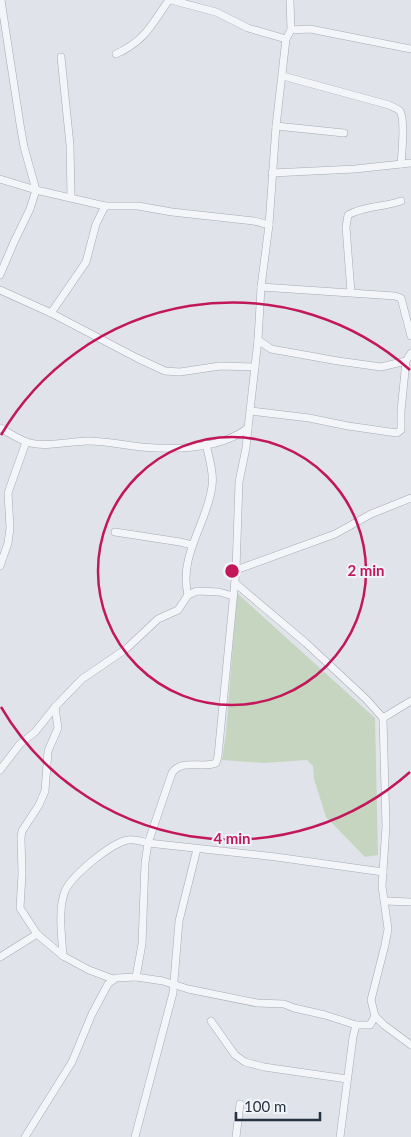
<svg xmlns="http://www.w3.org/2000/svg" width="411" height="1137" font-family="Lato,sans-serif">
  <style>
    .green { fill: #c6d5c0 }
    .lines { fill: none; stroke-linecap: round; stroke-linejoin: round }
    .minor-casing { stroke: #a5abb5; stroke-width: 8 }
    .minor { stroke: #f3f5f8; stroke-width: 7 }
    .ring { fill: none; stroke: #c2185b; stroke-width: 2.5 }
    .centre { fill: #c2185b; stroke: #f0f3f7; stroke-width: 2.5 }
    .ring-label { font-size: 15px; text-anchor: middle; font-weight: bold; fill: #c2185b; stroke: #f0f3f7; stroke-width: 4; stroke-linejoin: round; paint-order: stroke }
  </style>
  <rect width="100%" height="100%" fill="#e0e4ea"/>
  <path class="green" d="M237,593l138,125 3,137 -13,2 -39,-40 -12,-38 -1,-13 -6,-6 -43,3 -42,-3 4,-27z"/>
  <g class="lines">
    <g class="minor-casing">
      <g id="minor">
        <path d="M171,0l45,12 32,16 38,11"/>
        <path d="M290,0l1,30"/>
        <path d="M116,54c30,-14 35,-29 53,-54"/>
        <path d="M61,57l9,88 1,52"/>
        <path d="M283,76l106,29c3,2 8,3 11,6 5,8 2,42 1,53"/>
        <path d="M276,126l68,7"/>
        <path d="M272,173l83,-4 56,-6"/>
        <path d="M0,179l36,11 69,16h33l34,6 82,9 15,4"/>
        <path d="M0,275l14,-33 16,-33 6,-19 -12,-43 -4,-23 -19,-124"/>
        <path d="M261,287l134,9 6,2 10,38"/>
        <path d="M0,290l51,23 86,45 28,13 15,1 40,-6 35,1"/>
        <path d="M351,292l-5,-65 2,-12c16,-9 36,-8 53,-14"/>
        <path d="M51,313l35,-51 10,-38 9,-18"/>
        <path d="M258,340l13,9 67,12 43,6 25,-6"/>
        <path d="M251,411l58,7 39,8 49,7 4,-3v-19l5,-50 5,-8"/>
        <path d="M0,428c8,4 18,11 27,14 17,6 43,-1 61,-1 18,0 35,4 53,6 34,3 78,3 107,-19l10,-88 3,-53 8,-62 7,-99 10,-87 5,-9 19,-1 101,20"/>
        <path d="M115,532l65,10 12,3"/>
        <path d="M0,566l8,-23 2,-15 -2,-35 18,-51"/>
        <path d="M236,570l99,-36 36,-20 40,-16"/>
        <path d="M235,583l71,60 60,56 17,19 3,108 -4,60 6,43 -3,16 -14,55 4,16 9,9 27,20"/>
        <path d="M188,595c-10,-39 20,-73 24,-109 2,-13 -3,-28 -6,-42"/>
        <path d="M55,707l3,21 -10,23 -3,40 -6,14 -17,26 -1,7 1,36 -2,34 17,26 26,22 26,14 24,9"/>
        <path d="M383,718l28,-17"/>
        <path d="M0,770l20,-26 15,-12 20,-25 27,-28 44,-30 32,-30 20,-9 10,-15 9,-4 22,1 14,4"/>
        <path d="M385,901l26,1"/>
        <path d="M63,956c-1,-19 -5,-43 1,-62 4,-16 48,-52 64,-54 6,-1 13,1 20,3l128,14 107,15"/>
        <path d="M0,957l37,-23"/>
        <path d="M136,977l27,4 25,8 69,14 27,1 10,4 31,7 31,10h14l5,-9"/>
        <path d="M211,1021l24,34 10,7 19,5 83,12"/>
        <path d="M25,1137l47,-75 20,-48 16,-30 8,-6 20,-1 6,-33 3,-81 3,-20 24,-70c10,-15 30,-4 44,-10l2,-7 18,-186 3,-88 7,-34 2,-20"/>
        <path d="M135,1137l38,-144 6,-72 18,-72"/>
        <path d="M236,1137l4,-33"/>
        <path d="M340,1137l13,-100 3,-12"/>
      </g>
    </g>
    <use href="#minor" class="minor"/>
  </g>
  <g class="ring">
    <circle cx="232" cy="571" r="134"/>
    <path d="M410 772A268 268 0 0 1 1 707M1 435A268 268 0 0 1 410 370"/>
  </g>
  <circle cx="232" cy="571" r="8" class="centre"/>
  <g class="ring-label">
    <text x="366" y="576">2 min</text>
    <text x="232" y="844">4 min</text>
  </g>
  <path d="M236 1112v8h84v-8" fill="none" stroke="#273343" stroke-width="2.5"/>
  <text x="244" y="1112" font-size="15" fill="#273343" stroke="#f0f3f7" stroke-width="4" paint-order="stroke">100 m</text>
</svg>
